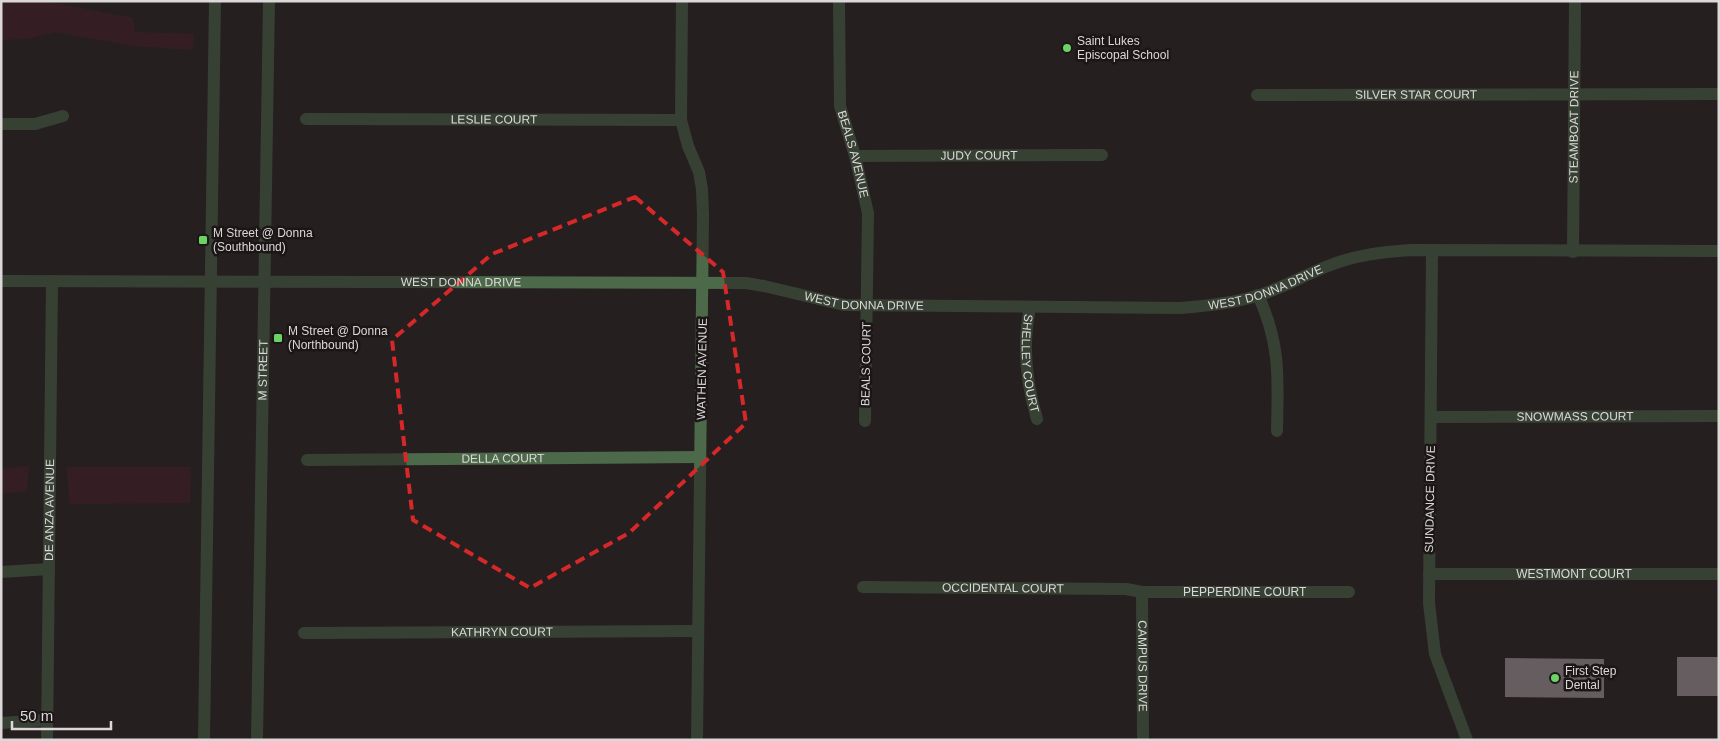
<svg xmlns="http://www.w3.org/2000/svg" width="1720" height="741" font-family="Helvetica,sans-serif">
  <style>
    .green { fill: #451d29 }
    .building { fill: #b2a9ab }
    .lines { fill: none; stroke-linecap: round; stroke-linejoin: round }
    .minor { stroke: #4c6a49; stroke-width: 12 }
    .marked { fill: none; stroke: #d62828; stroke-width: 4; stroke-dasharray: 10 6; stroke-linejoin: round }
    .poi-dot { fill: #6ad364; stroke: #1c1617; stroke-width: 2 }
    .labels { text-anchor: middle; stroke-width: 5; stroke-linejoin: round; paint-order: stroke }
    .poi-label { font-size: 12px; fill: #dcd8d9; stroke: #1c1617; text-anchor: start }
    .street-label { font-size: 12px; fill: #dcd8d9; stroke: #1c1617 }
  </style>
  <rect width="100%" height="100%" fill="#261f20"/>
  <g class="green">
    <path d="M1,1h45l87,17 2,14 59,2 -1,16 -60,-4 -77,-14 -29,7 -26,1z"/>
    <path d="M29,466l-2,25 -26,3v-25z"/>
    <path d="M67,467h124l-1,36 -121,1z"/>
  </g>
  <g class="building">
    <rect x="1677" y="657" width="42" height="39"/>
    <path d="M1505,658l99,1v39l-99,-1z"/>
  </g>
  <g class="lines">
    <g class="minor">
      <path d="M682,1l-1,119 7,26 11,26 3,17 1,26 -6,525"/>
      <path id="s1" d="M839,1l1,105 15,50 13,57 -3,208"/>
      <path id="s2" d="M1257,95l462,-1"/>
      <path id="s3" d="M306,119l375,1"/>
      <path d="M1,124h34l28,-8"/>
      <path id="s4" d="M855,156l247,-1"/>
      <path d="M1432,252l-3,351 6,51 32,86"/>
      <path id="s5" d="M1573,252l2,-251"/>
      <path id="s6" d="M1,281l745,2 18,3 80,19 336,3c28,-2 54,-5 80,-13 24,-8 45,-20 68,-29 27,-11 54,-14 83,-16l308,1"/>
      <path d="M1258,295c23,50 20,83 19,136"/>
      <path id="s7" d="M1030,308c-8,38 -4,74 7,111"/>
      <path id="s8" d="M1431,417l288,-1"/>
      <path id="s9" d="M307,460l393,-3"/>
      <path d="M1,572l48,-3"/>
      <path id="s10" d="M1429,574h290"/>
      <path id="s11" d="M863,587l263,2 16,3h207"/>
      <path id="s12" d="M1142,592l1,148"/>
      <path id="s13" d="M304,633l394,-2"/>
      <path d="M1,723l46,-3"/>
      <path id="s14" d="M47,740l5,-459"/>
      <path d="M204,740l11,-739"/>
      <path id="s15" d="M257,740l12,-739"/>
    </g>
  </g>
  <path d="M0 0H1720V741H0ZM635,197l88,75 23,151 -117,110 -99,55 -117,-68 -21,-180 100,-86z" fill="#261f20" fill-opacity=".55" fill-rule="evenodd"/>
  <path class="marked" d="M635,197l88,75 23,151 -117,110 -99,55 -117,-68 -21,-180 100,-86z"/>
  <g class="poi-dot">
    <circle cx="1067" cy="48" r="5"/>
    <rect x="198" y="235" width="10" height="10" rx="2.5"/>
    <rect x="273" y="333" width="10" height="10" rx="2.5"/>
    <circle cx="1555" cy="678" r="5"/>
  </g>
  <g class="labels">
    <g class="poi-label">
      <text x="1077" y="45">Saint Lukes<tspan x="1077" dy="14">Episcopal School</tspan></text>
      <text x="213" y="237">M Street @ Donna<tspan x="213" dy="14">(Southbound)</tspan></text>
      <text x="288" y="335">M Street @ Donna<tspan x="288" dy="14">(Northbound)</tspan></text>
      <text x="1565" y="675">First Step<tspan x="1565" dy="14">Dental</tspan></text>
    </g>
    <g class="street-label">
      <text dy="4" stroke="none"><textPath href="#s2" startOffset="159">SILVER STAR COURT</textPath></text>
      <text dy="4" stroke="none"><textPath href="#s3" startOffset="188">LESLIE COURT</textPath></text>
      <text dy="4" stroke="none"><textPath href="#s5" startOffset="125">STEAMBOAT DRIVE</textPath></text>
      <text dy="4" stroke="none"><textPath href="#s1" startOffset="155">BEALS AVENUE</textPath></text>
      <text dy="4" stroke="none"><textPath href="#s4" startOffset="124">JUDY COURT</textPath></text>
      <text dy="4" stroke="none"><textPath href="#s6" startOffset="460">WEST DONNA DRIVE</textPath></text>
      <text dy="4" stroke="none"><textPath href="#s6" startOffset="1270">WEST DONNA DRIVE</textPath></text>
      <text dy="4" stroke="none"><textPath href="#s6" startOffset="865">WEST DONNA DRIVE</textPath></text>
      <text transform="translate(866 364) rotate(-89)" y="4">BEALS COURT</text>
      <text dy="4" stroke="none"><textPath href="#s7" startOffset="56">SHELLEY COURT</textPath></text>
      <text transform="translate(702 369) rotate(-89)" y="4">WATHEN AVENUE</text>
      <text dy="4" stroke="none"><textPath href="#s15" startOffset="370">M STREET</textPath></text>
      <text dy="4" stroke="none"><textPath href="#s8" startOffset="144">SNOWMASS COURT</textPath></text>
      <text dy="4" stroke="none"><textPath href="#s9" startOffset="196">DELLA COURT</textPath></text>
      <text transform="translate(1430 499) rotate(-89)" y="4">SUNDANCE DRIVE</text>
      <text dy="4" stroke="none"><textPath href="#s14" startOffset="230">DE ANZA AVENUE</textPath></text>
      <text dy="4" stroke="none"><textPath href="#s10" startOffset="145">WESTMONT COURT</textPath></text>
      <text dy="4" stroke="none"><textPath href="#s11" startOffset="140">OCCIDENTAL COURT</textPath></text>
      <text dy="4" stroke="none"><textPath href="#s11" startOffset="382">PEPPERDINE COURT</textPath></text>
      <text dy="4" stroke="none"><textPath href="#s13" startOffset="198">KATHRYN COURT</textPath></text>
      <text dy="4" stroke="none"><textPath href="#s12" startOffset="74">CAMPUS DRIVE</textPath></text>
    </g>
  </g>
  <rect width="1720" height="741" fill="none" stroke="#dcd8d9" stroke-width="5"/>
  <path d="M12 721v8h99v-8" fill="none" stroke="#dcd8d9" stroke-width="2.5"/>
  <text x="20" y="721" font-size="15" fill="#dcd8d9" stroke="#1c1617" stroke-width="4" paint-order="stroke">50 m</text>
</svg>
